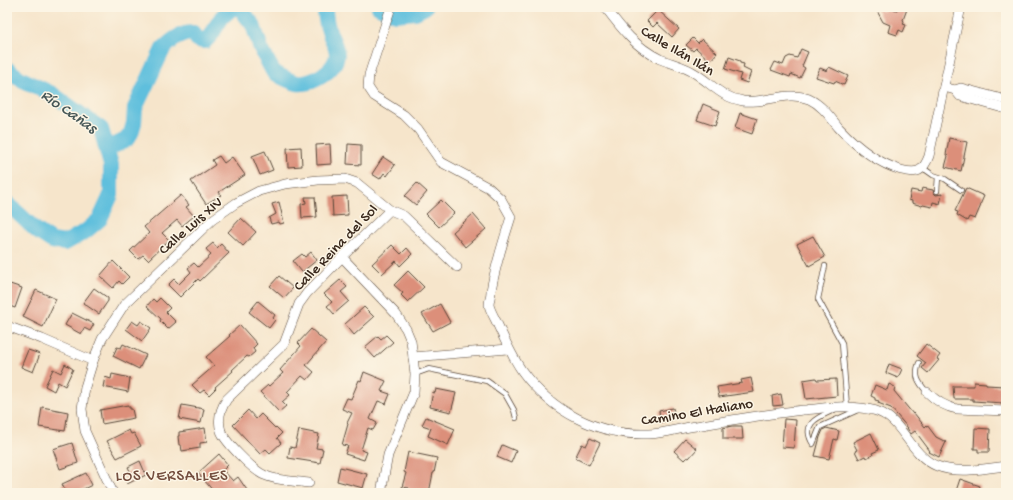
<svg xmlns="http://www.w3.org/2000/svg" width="1013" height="500" font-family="'Gochi Hand',sans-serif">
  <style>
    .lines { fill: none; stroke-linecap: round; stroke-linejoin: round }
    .river { stroke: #5ebfdd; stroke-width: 16 }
    .building { fill: #dc8f7a }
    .service-casing { stroke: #574638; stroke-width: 6 }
    .minor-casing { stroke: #574638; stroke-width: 10 }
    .service { stroke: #fff; stroke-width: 4.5 }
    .minor { stroke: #fff; stroke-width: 9 }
    .labels { text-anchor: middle; stroke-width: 3; stroke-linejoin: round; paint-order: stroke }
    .street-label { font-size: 15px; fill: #3b2a1e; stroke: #fcf5e5 }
    .water-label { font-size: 16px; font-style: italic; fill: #465757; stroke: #fcf5e5 }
    .neighbourhood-label { font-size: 16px; letter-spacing: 1px; fill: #734d3e; stroke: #fcf5e5 }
  </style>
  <rect width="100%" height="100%" fill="#fcf5e5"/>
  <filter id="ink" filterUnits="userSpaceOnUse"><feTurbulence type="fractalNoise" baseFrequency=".025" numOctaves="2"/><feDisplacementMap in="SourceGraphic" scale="8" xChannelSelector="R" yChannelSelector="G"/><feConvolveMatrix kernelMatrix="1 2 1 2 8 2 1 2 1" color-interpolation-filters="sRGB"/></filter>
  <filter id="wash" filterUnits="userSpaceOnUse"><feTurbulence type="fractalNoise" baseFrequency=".012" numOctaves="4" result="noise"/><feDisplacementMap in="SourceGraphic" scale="16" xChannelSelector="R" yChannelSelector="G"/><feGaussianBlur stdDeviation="0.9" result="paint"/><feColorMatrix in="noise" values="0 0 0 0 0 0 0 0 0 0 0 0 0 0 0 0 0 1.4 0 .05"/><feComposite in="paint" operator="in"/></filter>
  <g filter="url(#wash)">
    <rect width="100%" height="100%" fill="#f6e5cb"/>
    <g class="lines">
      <g class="river">
        <path d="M379,7l16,7 20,-2 10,-5"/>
        <path d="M7,69l14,10 31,15 49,35 10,36v30l-11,24 -14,12 -21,12 -13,-2 -15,-10 -30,-28"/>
        <path d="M107,149l19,-9 5,-7 3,-10 1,-15 28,-59c8,-8 17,-16 30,-16l5,7 7,1 6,-6 11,-18 10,-9h8l13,17 8,24 13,24c7,3 15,8 23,10 15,2 38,-12 40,-28 0,-9 -6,-16 -8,-24 -3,-8 -4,-15 -4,-24"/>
      </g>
    </g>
    <g id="blocks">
      <g class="building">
        <path d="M885,7l12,3 1,-3 9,2 -4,11 1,1 -1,3 3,1 -3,7 -4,-2 -2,5 -9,-3 2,-7 -7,-3 -7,-13 8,2z"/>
        <path d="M658,10l21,19 -7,8 -15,-14 -4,4 -6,-6z"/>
        <path d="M693,38l5,5 4,-4 15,14 -7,8 -14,-13 -3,3 -7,-6z"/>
        <path d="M801,49l7,3 -6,14 3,2 -5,10 -9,-4 -1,3 -19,-7 4,-8 8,3 3,-7 4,-2 7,2z"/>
        <path d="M729,57l11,4v2l4,1 -1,4 8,4 -4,11 -8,-3 2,-6 -16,-5z"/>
        <path d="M829,67l19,9 -4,9 -9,-4 -1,2 -18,-6 4,-9 7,3z"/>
        <path d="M703,104l17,7 -5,15 -18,-6z"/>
        <path d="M740,113l17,6 -5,15 -17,-6z"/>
        <path d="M949,138l18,4 -6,29 -16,-4 3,-11 -2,-1z"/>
        <path d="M330,144l1,20 -14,1 -1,-20z"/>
        <path d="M348,144l13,1v20l-14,-1z"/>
        <path d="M301,147l1,19 -14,1 -1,-19z"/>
        <path d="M265,151l8,19 -13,5 -8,-19z"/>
        <path d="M219,156l5,7 8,-6 13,18 -26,17 2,3 -15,9 -15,-23 24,-16 -3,-5z"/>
        <path d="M383,157l12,8 -8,11 -3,-3 -4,6 -8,-5z"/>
        <path d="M417,183l10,9 -11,13 -11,-9z"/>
        <path d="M922,188l11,2 1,3 2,2 6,-1 -2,10 -7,-2 -1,5 -9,-2 -1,1 -10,-3v-2l-3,-1 2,-10 10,2z"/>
        <path d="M966,188l18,8 -4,9h1l-6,14 -6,-2 -2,4 -10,-6 1,-3 -3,-1z"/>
        <path d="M181,195l8,10 -3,2 8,9 -12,10 -5,-6 -15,13 7,7 -21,20 -5,-5 -5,4 -8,-8 19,-18 -5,-6z"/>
        <path d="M347,196l1,19 -15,1 -1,-19z"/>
        <path d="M305,197h10l2,20 -15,1 -1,-14 5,-1z"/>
        <path d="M441,200l13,13 -15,14 -13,-13z"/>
        <path d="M279,202l5,21 -4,1 -1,-2 -8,2 -2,-6 7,-4 -4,-10z"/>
        <path d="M473,214l13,15 -21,18 -12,-15z"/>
        <path d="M241,218l15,14 -13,14 -15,-14z"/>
        <path d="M813,236l12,21 -16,9 -12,-22z"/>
        <path d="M213,243l4,5 4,-4 8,9 -29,28 -2,-2 -18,18 -12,-12 6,-6 5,5 12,-12 -3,-4 6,-5 4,4 13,-12 -5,-6z"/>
        <path d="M392,245l9,9 6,-6 5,6 -12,12 -4,-5 -14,13 -10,-10z"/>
        <path d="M311,252l6,8 -15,12 -9,-11 9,-7 3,3z"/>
        <path d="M113,261l16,16 -7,7 -3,-3 -6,7 -13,-12z"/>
        <path d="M408,271l16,16 -16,15 -7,-7 2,-2 -9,-8z"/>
        <path d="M279,276l14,12 -9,10 -14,-12z"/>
        <path d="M340,280l7,7 -6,5 8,9 -15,13 -7,-8 5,-4 -8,-8z"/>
        <path d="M7,283l15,5 -7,20 -8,-3z"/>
        <path d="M94,288l14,10v3l-9,13 -16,-11z"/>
        <path d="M36,290l20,9 -13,28 -20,-10z"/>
        <path d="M160,298l10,10 -4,4 10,10 -8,7 -8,-8 1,-2 -14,-13 6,-7 3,3z"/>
        <path d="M258,301l17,14 -2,3 2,2 -6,8 -20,-16z"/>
        <path d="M440,304l10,18 -17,9 -11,-17z"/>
        <path d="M364,307l10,10 -20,18 -9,-11z"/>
        <path d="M72,313l22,11 -4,7 -6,-3 -3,6 -16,-9z"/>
        <path d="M132,321l6,4 3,-4 10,7 -9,13 -16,-12z"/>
        <path d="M240,325l17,19 -4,4 2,4 -6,5 -2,-1 -15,14 1,1 -18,16 1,1 -7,7 -5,-5 -4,3 -8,-8 22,-19 -8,-9 24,-21 -1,-1z"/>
        <path d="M311,329l15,13 -20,23 8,7 -7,8 -5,-4 -15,16 3,3 -8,7 4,4 -7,6 -19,-20 8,-7 1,1 14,-13 -3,-3 21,-24 -3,-3z"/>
        <path d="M386,335l7,7 -18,16 -10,-11 13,-11 3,3z"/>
        <path d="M123,344l23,11 -7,14 -26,-13 4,-9 4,1z"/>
        <path d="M926,344l14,11 -3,4 2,1 -11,13 -6,-5 4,-5 -9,-7z"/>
        <path d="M28,350l12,4 -7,18 -12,-5z"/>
        <path d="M65,364l8,5 -8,17 -7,-4 -4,9 -9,-5 8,-17 8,4z"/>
        <path d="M889,364l13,5 -4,9 -12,-5z"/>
        <path d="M364,372l22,9 -5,10 9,3 -4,10 -8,-3 -8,18 7,4 -4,7 -5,-2 -7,22 6,2 -3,8 -19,-6 3,-8 -6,-1 6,-21 -1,-1 5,-10 -10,-4 5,-11 4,1 8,-19 2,1z"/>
        <path d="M112,374l18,4 -2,14 -25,-5 2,-10 6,2z"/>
        <path d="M751,378l3,14 -35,5 -2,-10 25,-4 -1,-3z"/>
        <path d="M816,378l1,2 19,-1 1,17 -31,3 -3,-19z"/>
        <path d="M974,382l12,1v2l18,1 -1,17 -30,-2v-2h-19l-1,-13h21z"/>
        <path d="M889,384l6,3 -1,4 19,23 1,-1 11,14 2,-2 9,12 10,5 -7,15 -10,-5 1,-1 -15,-20 -4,3 -4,-6h1l-17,-20 -13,-5 1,-2 -4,-1v-2l-4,-2 4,-11 12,5z"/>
        <path d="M436,389l20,4 -5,19 -21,-5 3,-15 2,1z"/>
        <path d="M781,394l2,11 -10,1 -1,-10z"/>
        <path d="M128,405v2h2v2h2l2,9 -32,6 -2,-14z"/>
        <path d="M182,405l22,4 -3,14 -22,-4z"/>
        <path d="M42,407l26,5 -3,19 -26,-4z"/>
        <path d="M673,408l2,10 -4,1 1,1 -11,2 -2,-11z"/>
        <path d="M248,410l8,9 5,-5 14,14 1,-1 6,6 -5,5 4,5 -11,10 -4,-4 -6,5 -27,-29z"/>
        <path d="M426,417l29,12 -7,16 -20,-9 3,-8 -9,-3z"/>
        <path d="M784,419l12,1 -2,28 -12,-1z"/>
        <path d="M732,426h10l1,13h-20v-11z"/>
        <path d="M205,428l2,14 -7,1v5l-18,3 -1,-6h-2l-1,-9h1v-4z"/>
        <path d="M826,428l13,3 -2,9 -3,-1 -5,20 -14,-3 5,-19 3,-7z"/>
        <path d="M975,428l15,1 -1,23h-11v-3h-4z"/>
        <path d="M129,430l2,4 3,-1 7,13 -24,12 -10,-17z"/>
        <path d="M299,430l20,4 -3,14 7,1 -3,14 -32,-5 2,-11 5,1z"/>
        <path d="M871,433l8,17 -7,3 1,2 -7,3 -1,-2 -6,3 -4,-8 2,-1 -4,-8z"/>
        <path d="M590,438l10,5 -11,22 -14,-7 7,-14 4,2z"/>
        <path d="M685,439l12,10 -8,9 -2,-1 -3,3 -10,-9z"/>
        <path d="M72,443l6,20 -18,6 -7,-20z"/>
        <path d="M502,445l14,6 -5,12 -14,-6z"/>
        <path d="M408,452l29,6 -3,15h-1l-4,20h-21l1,-5 -7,-1 4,-14 -2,-1z"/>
        <path d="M219,454l9,11 -5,5 10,11 5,-4 11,16h-34l-17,-20z"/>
        <path d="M140,461l6,14 -19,9 -4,-10 7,-3 -2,-4z"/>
        <path d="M340,467l27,7 -4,14 -26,-7z"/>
        <path d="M86,473l6,12 -17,8h-9l-4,-9z"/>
        <path d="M960,479l20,7 -2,7h-16l-6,-2z"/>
      </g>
    </g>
  </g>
  <g filter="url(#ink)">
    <use href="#blocks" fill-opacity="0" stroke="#574638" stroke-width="1"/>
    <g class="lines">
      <g class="service-casing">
        <g id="service">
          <path d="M923,168l10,7 12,4 16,11"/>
          <path d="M937,191l1,-14"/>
          <path d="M825,266l-7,33 24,44 5,64"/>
          <path d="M919,363c-5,13 -1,19 8,29"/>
          <path d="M415,374l14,-5 58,12 18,13 9,16 2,8"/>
          <path d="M834,410c-15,7 -34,13 -21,34l7,-17 40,-18"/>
        </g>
      </g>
      <g class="minor-casing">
        <g id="minor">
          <path d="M391,7l-22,68 -1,12 6,9 30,19 14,14 23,33 48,26 12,11 10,18c-8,25 -16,49 -20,74 0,5 -2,10 -2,14 1,5 5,12 7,16 8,17 15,34 26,50 29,40 76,65 126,63 16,0 32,-6 48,-8 35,-6 71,-12 107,-16 14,-1 31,-4 45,-3 10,1 22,1 31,5 23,8 32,44 58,54 20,8 47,3 69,0"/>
          <path d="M605,7c16,21 30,40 55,52 12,5 24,7 36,15 17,11 25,23 47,27 22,3 44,-11 66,-2 13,6 21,18 30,29 17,18 38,35 62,42 16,4 22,2 28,-14l32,-149"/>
          <path d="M944,87l11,3 5,6 46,13"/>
          <path d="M955,90l6,-2 45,12"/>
          <path d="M342,257l54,57 10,15 5,12 4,33 -1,18 -26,63 -7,38"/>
          <path d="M7,326l35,13 51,22"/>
          <path d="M413,357l95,-8"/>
          <path d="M927,392c9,9 18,15 30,17l49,2"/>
          <path d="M309,483c-15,-2 -32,-2 -45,-8 -11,-5 -39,-33 -43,-44 -4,-12 0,-23 6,-32l57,-55 15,-40 8,-11 35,-36 48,-47"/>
          <path d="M113,493l-28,-62 -3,-22 3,-22 8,-26 9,-22 22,-34 88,-85 24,-17 23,-12 26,-7 33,-4 27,-1 12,4 33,27 14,6 53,51"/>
        </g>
      </g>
      <use href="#service" class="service"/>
      <use href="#minor" class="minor"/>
    </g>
  </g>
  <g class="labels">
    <g class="street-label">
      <text transform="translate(678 50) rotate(31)" y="5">Calle Ilán Ilán</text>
      <text transform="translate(190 225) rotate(-41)" y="5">Calle Luis XIV</text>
      <text transform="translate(335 247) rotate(-46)" y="5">Calle Reina del Sol</text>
      <text transform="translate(697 411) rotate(-9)" y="5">Camino El Italiano</text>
    </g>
    <g class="water-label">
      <text transform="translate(70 110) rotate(35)" y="6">Río Cañas</text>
    </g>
    <g class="neighbourhood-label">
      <text x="172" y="480">LOS VERSALLES</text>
    </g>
  </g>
  <rect width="1013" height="500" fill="none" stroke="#fcf5e5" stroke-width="24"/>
</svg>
